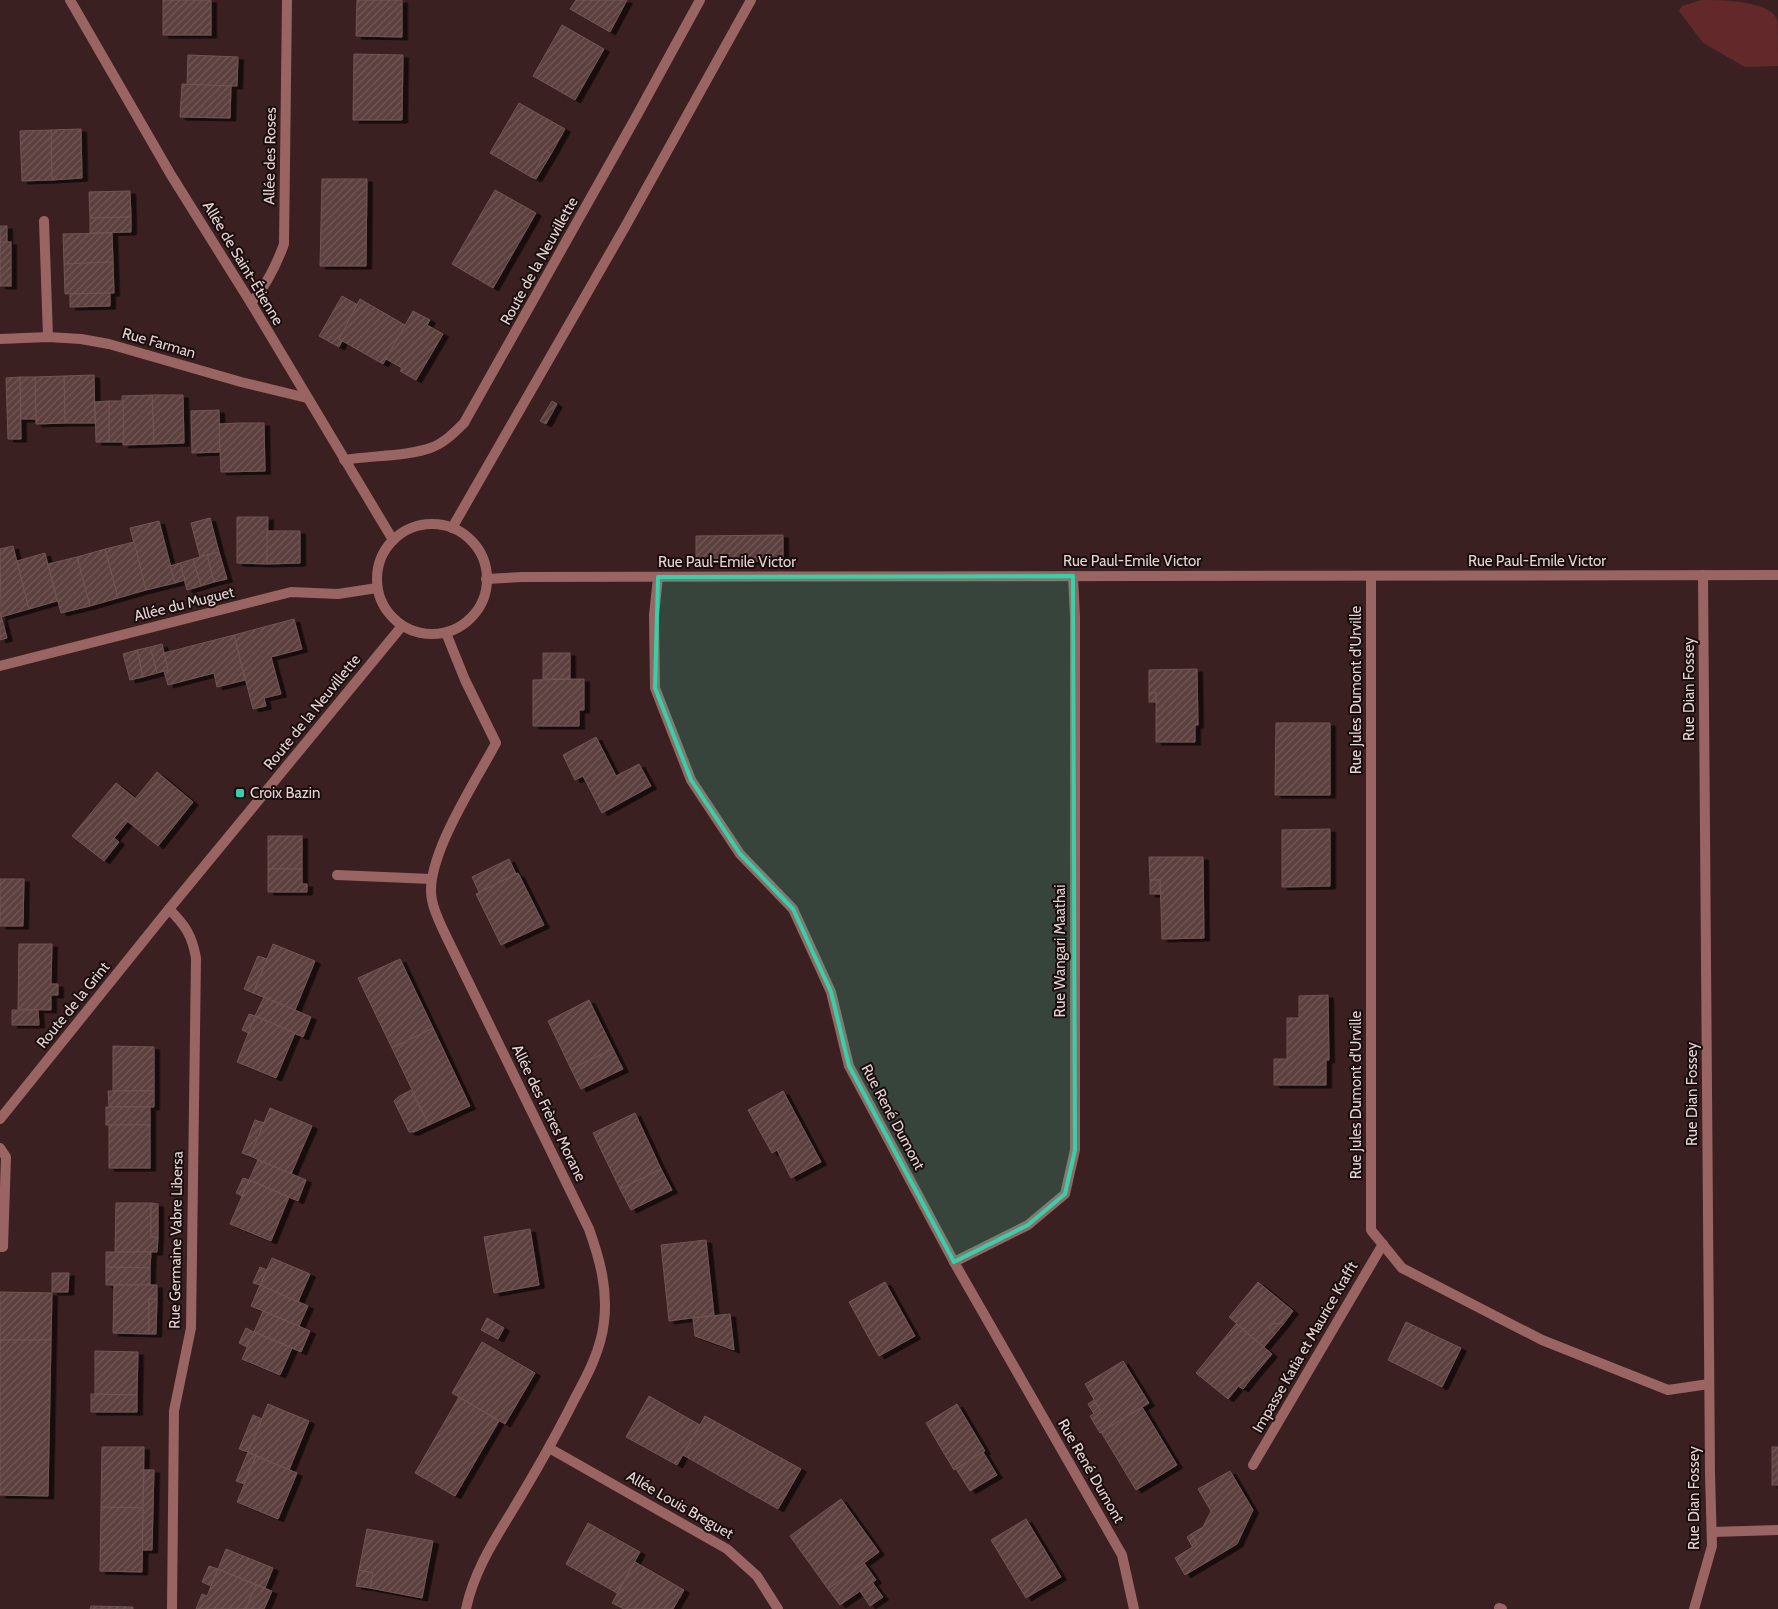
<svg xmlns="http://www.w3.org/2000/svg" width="1778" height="1609" font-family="Cabin,sans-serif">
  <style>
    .green { fill: #632829 }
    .building { fill: url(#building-hatch); stroke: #725554; filter: url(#shadow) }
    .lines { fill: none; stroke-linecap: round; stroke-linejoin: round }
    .lane { stroke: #9a6462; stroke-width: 10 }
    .street { stroke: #9a6462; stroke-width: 10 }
    .marked { fill: #2dd5ab; fill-opacity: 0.2; stroke: #2dd5ab; stroke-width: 4; stroke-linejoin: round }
    .poi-dot { fill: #2dd5ab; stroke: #190e0d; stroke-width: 2 }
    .labels { text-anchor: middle; stroke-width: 4; stroke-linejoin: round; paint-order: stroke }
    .street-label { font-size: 15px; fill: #e5d3d3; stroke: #190e0d }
    .poi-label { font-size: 15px; fill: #e5d3d3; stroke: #190e0d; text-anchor: start }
  </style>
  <defs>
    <pattern id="building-hatch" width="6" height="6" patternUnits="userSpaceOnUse" patternTransform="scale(1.25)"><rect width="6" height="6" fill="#5b3f3e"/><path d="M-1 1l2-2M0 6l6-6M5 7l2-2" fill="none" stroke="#725a59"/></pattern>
    <filter id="shadow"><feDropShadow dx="5.5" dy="3" stdDeviation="0" flood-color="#0009"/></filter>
  </defs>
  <rect width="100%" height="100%" fill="#3a2020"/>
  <path class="green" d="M1701,0c20,0 67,0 76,19 1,8 1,37 1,47l-33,1 -42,-24 -24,-32 3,-5z"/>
  <g class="building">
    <rect x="163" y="0" width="48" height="35"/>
    <path d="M357,0h45v37l-46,-1z"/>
    <path d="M576,0h51l-17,32 -40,-23z"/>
    <path d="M562,25l42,24 -29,51 -42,-24z"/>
    <path d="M354,54l49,1 -1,65h-49z"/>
    <path d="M188,55l50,2 -1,29 -50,-1z"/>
    <path d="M182,84l49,2 -1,32 -50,-1z"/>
    <path d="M519,103l46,26 -14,25 -5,-3 -15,26 -41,-24z"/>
    <path d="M81,129l1,49 -30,2 -1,-50z"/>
    <path d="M51,130l1,50 -30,1 -2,-50z"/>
    <path d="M546,151l5,3 -15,25 -5,-2z"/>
    <path d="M322,179h45l-1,87h-46z"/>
    <path d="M495,190l41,23 -43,75 -41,-24z"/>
    <path d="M130,191l1,26 -41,1 -1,-26z"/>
    <path d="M131,217v15l-41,1v-15z"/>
    <rect x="0" y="226" width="7" height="16"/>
    <path d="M112,233l1,29 -49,2 -1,-30z"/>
    <rect x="0" y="242" width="11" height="44"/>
    <path d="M113,262l1,31 -49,1 -1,-30z"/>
    <path d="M110,293v13l-40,1v-13z"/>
    <path d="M342,296l16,9 -19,34 3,2 -3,6 -20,-11z"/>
    <path d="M360,299l45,26 -22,39 -44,-25z"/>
    <path d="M413,311l17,9 -3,5 16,9 -27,46 -16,-9 2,-3 -16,-9z"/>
    <path d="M94,375l1,48h-30l-1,-47z"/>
    <path d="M64,376l1,47 -29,1 -1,-47z"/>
    <path d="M20,377l1,62h-13l-2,-61z"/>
    <path d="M20,377h15l1,42h-15z"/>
    <path d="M152,395h31l1,48 -30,1z"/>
    <path d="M152,395l2,49 -31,1 -1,-49z"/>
    <path d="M109,401h14l1,41h-15z"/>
    <path d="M109,401v41h-13l-1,-40z"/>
    <path d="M552,401l5,3 -11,20 -6,-3z"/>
    <path d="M219,410l1,42 -28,1 -1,-42z"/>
    <path d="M240,423h24l1,48 -44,1 -2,-48z"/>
    <path d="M237,517h31l-1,47 -30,-1z"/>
    <path d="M210,518l9,34 -19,5 -9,-34z"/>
    <path d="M159,521l16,62 -29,7 -16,-62z"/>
    <path d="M267,531h33v32l-33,1z"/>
    <path d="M783,535v26l-87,1v-26z"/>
    <path d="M134,542l12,48 -28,8 -13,-49z"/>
    <path d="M13,546l16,63 -28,8 -1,-68z"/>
    <path d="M105,549l13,49 -28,8 -13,-49z"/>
    <path d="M219,552l8,27 -13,3 -7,-27z"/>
    <path d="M45,553l12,48 -28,8 -12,-48z"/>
    <path d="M207,555l7,27 -13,4 -8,-27z"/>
    <path d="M77,557l13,49 -29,7 -13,-49z"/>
    <path d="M193,559l8,27 -14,4 -7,-27z"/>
    <path d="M180,563l5,17 -10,3 -5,-17z"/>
    <path d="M0,612l7,26 -7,2z"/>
    <path d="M294,619l8,30 -31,8 10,37 -17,4 2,8 -13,3 -19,-74z"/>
    <path d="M234,635l11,45 -28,7 -3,-14 -46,12 -4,-14 4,-1 -4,-17z"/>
    <path d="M162,644l6,26 -11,3 -7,-26z"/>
    <path d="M150,647l7,26 -14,4 -6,-27z"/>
    <path d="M137,650l6,27 -13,3 -7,-26z"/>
    <rect x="543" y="653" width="27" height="26"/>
    <path d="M1197,669l1,56h-3v17h-39v-49h-7v-23z"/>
    <path d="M584,679v31h-5v16h-46v-46z"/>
    <rect x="1149" y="693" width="7" height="9"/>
    <path d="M1276,723h54v72h-55z"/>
    <path d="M596,737l20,39 23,-12 12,22 -49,27 -19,-37 -8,4 -12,-25z"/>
    <path d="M157,772l36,30 -35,44 -37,-30z"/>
    <path d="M116,783l20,16 -15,17 7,5 -14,17 5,4 -15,19 -32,-25z"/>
    <path d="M1330,829v57l-48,1v-57z"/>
    <rect x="268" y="836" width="34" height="33"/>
    <path d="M1149,857h54l1,81 -42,1 -2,-59h-10z"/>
    <path d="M509,859l7,15 -37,18 -7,-15z"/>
    <path d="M268,869h34v15h5v8h-39z"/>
    <path d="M518,873l26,52 -43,20 -25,-51z"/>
    <path d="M0,879h24l-1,47h-23z"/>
    <rect x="1150" y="880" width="10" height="14"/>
    <path d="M19,944h33l-1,40h7v11h-7v15l-33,-1z"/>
    <path d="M273,944l42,17 -20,49 -42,-17z"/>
    <path d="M258,956l9,3 -14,34 -9,-4z"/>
    <path d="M400,959l33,69 -41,20 -34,-70z"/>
    <path d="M1328,995l1,65h-3v25h-52v-26h13v-41h12v-22z"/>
    <path d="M264,997l47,20 -8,20 -48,-21z"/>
    <path d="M589,1000l24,49 -42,20 -23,-48z"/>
    <path d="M12,1010h26l1,15h-27z"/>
    <path d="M249,1014l6,2 -6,17 -7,-3z"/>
    <path d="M255,1016l40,17 -19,45 -39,-16z"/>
    <path d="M433,1028l37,78 -41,19 -37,-77z"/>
    <path d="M113,1046l41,1v44h-41z"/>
    <path d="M613,1049l10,20 -42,20 -10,-20z"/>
    <path d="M411,1090l18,35 -15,7h-5l-15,-31 4,-4z"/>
    <path d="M108,1091h46v16h-45z"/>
    <path d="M783,1091l38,71 -30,16 -14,-28 -5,3 -24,-43z"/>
    <rect x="106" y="1107" width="44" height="18"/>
    <path d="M270,1108l42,18 -21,48 -41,-18z"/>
    <path d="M635,1113l26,56 -41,20 -27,-56z"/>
    <path d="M255,1120l9,3 -14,33 -8,-3z"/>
    <rect x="109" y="1125" width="41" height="43"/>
    <path d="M258,1160l48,20 -8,21 -49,-21z"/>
    <path d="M661,1169l11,21 -41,20 -11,-21z"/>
    <path d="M243,1178l6,2 -7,16 -6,-3z"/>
    <path d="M249,1180l40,17 -18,44 -41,-17z"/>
    <path d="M116,1203h35v34h7l-1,15h-42z"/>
    <path d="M151,1203l7,1v33h-7z"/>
    <path d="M530,1229l9,56 -45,8 -10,-56z"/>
    <path d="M706,1240l8,75 -45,6 -8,-76z"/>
    <path d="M106,1252h45l-1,16 -44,-1z"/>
    <path d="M272,1258l38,16 -12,28 -38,-17z"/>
    <path d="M106,1267l44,1v17h-44z"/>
    <path d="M260,1267l7,3 -7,15 -7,-2z"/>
    <path d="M52,1273h17l-1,19h-16z"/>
    <path d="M885,1282l30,54 -36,20 -30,-54z"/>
    <path d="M1258,1282l35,29 -9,12 -11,1 -4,4 6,6 -11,13 -35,-30z"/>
    <path d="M114,1285h43v14h-8v35l-36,-1z"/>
    <path d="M260,1285l48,21 -9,20 -48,-20z"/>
    <path d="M0,1292l52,1 -1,47h-51z"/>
    <path d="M149,1299h8l-1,35h-7z"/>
    <path d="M263,1311l47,20 -9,21 -47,-20z"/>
    <path d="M730,1314l4,36 -39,-14 -2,-18z"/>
    <path d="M487,1318l17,10 -6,11 -17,-9z"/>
    <path d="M1406,1322l55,26 -19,39 -54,-27z"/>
    <path d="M1284,1323l-9,11 -6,-6 4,-4z"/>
    <path d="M1236,1324l36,30 -22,26 -4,-3 -18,22 -32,-26z"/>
    <path d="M246,1328l8,4 -7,15 -8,-4z"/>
    <path d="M254,1332l38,16 -12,27 -38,-16z"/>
    <path d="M0,1340h51l-3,156 -48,-1z"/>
    <path d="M482,1342l53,31 -30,51 -53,-31z"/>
    <path d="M95,1351l43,1 -1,43 -42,-1z"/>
    <path d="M1123,1361l26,42 -49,30 -10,-17 10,-6 -15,-26z"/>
    <path d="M1246,1377l4,3 -7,9 -5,-3z"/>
    <path d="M91,1394l46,1v17h-46z"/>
    <path d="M649,1396l51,29 -23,40 -51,-28z"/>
    <path d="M459,1397l40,24 -44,75 -40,-23z"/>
    <path d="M1094,1400l6,10 -6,4 -6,-10z"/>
    <path d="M268,1404l41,17 -20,49 -41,-18z"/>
    <path d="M957,1404l28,47 -31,19 -28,-47z"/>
    <path d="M1142,1407l35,58 -41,25 -35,-58z"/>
    <path d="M253,1415l9,4 -14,33 -9,-3z"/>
    <path d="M705,1416l96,53 -23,40 -95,-54z"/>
    <path d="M102,1447h42l-1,61 -42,-1z"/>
    <rect x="1772" y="1447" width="6" height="38"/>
    <path d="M248,1452l8,4 -12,28 -8,-3z"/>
    <path d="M983,1452l14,23 -27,16 -14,-22z"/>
    <path d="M256,1456l41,17 -19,46 -41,-17z"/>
    <path d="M144,1470h10l-2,80h-10z"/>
    <path d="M1230,1471l23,39 -16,34 -52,31 -10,-17 22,-14 -6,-10 12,-7 8,-16 -13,-22z"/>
    <path d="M841,1499l38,53 -51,37 -38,-53z"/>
    <path d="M101,1507l42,1 -1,64 -42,-1z"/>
    <path d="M1026,1519l35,58 -35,21 -35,-58z"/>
    <path d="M588,1523l52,29 -23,41 -51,-29z"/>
    <path d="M367,1529l66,12 -11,57 -52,-10 3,-15 -14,-3z"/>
    <path d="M1191,1534l6,10 -4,4 -6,-11z"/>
    <path d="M226,1549l47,19 -8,20 -47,-19z"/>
    <path d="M635,1562l49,28 -11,19h-49l-12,-6z"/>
    <path d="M864,1563l12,17 -36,25 -12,-16z"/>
    <path d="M209,1566l9,3 -7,17 -9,-4z"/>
    <path d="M218,1569l38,16 -10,24h-50l6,-15 5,2z"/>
    <path d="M359,1570l14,3 -3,15 -14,-2z"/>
    <path d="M872,1582l11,15 -13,9 -10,-15z"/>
    <path d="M256,1585l16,6 -8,18h-18z"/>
    <path d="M91,1606l42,1v2h-43z"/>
  </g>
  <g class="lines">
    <g class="lane">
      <path d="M44,221l4,116"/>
      <path d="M337,875l94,4"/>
      <path d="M0,1148l6,9 -3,90h-3"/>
    </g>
    <g class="street">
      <path d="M70,0l101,175 80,128 142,237"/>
      <path d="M251,303c16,-18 25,-37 33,-59l3,-244"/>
      <path d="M0,339l48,-2 33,2 28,5 132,38 66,16"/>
      <path d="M344,460c29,-5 62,-3 89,-13 12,-5 22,-15 31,-24l172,-306 64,-117"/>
      <circle cx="432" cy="579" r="55"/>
      <path d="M452,528l173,-301 126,-227"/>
      <path d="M1371,576v654l31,38 140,72 126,50 41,-6"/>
      <path d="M658,577l-4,38 1,73 36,92 49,74 53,55 38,83 18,74 105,196 168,293 12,54"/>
      <path d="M486,579l36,-2 1256,-2"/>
      <path d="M446,633l19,47 31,63c-19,36 -73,117 -64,157 2,12 9,25 14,36l143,293c11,31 19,60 15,93 -3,28 -17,54 -30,78 -20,40 -42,78 -65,116 -18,29 -36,59 -43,93"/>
      <path d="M0,666l291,-74 47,2 39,-6"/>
      <path d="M169,909c16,16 23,26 27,49l-5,370 -17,83 -2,198"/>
      <path d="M0,1119l169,-210 233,-283"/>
      <path d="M954,1262l74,-37 37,-31 10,-44v-533l-2,-41"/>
      <path d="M549,1448l178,101 30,27 21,33"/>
      <path d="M1253,1465l130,-221"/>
      <path d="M1712,1532l66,-2"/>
      <path d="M1499,1608l3,1"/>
      <path d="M1694,1609l18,-63 -2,-73 -7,-898"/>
    </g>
  </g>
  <path class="marked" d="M1073,576l2,574 -10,44 -37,31 -74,37 -105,-196 -18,-74 -38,-83 -53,-55 -49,-74 -36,-92 3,-111z"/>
  <rect class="poi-dot" x="235" y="788" width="10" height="10" rx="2.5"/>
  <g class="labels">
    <g class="street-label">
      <text transform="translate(270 156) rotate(-89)" y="5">Allée des Roses</text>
      <text transform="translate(539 261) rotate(-61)" y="5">Route de la Neuvillette</text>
      <text transform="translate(243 263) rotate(59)" y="5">Allée de Saint-Étienne</text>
      <text transform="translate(159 343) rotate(16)" y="5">Rue Farman</text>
      <text x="1132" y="566">Rue Paul-Emile Victor</text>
      <text x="1537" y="566">Rue Paul-Emile Victor</text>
      <text x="727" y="567">Rue Paul-Emile Victor</text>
      <text transform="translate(184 604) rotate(-14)" y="5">Allée du Muguet</text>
      <text transform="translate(1689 689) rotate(-90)" y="5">Rue Dian Fossey</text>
      <text transform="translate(1356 690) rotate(-90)" y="5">Rue Jules Dumont d'Urville</text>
      <text transform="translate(312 712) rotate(-51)" y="5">Route de la Neuvillette</text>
      <text transform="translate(1060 951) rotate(-90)" y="5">Rue Wangari Maathai</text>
      <text transform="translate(73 1005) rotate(-51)" y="5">Route de la Grint</text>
      <text transform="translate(1692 1094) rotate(-90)" y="5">Rue Dian Fossey</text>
      <text transform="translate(1356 1095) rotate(-90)" y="5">Rue Jules Dumont d'Urville</text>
      <text transform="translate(549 1113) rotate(64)" y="5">Allée des Frères Morane</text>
      <text transform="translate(893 1117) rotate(62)" y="5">Rue René Dumont</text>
      <text transform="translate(176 1240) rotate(-89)" y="5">Rue Germaine Vabre Libersa</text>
      <text transform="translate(1305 1347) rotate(-60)" y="5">Impasse Katia et Maurice Krafft</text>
      <text transform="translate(1091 1471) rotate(60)" y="5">Rue René Dumont</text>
      <text transform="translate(1694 1498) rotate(-90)" y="5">Rue Dian Fossey</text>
      <text transform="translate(680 1505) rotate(30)" y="5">Allée Louis Breguet</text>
    </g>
    <g class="poi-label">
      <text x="250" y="798">Croix Bazin</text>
    </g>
  </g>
</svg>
